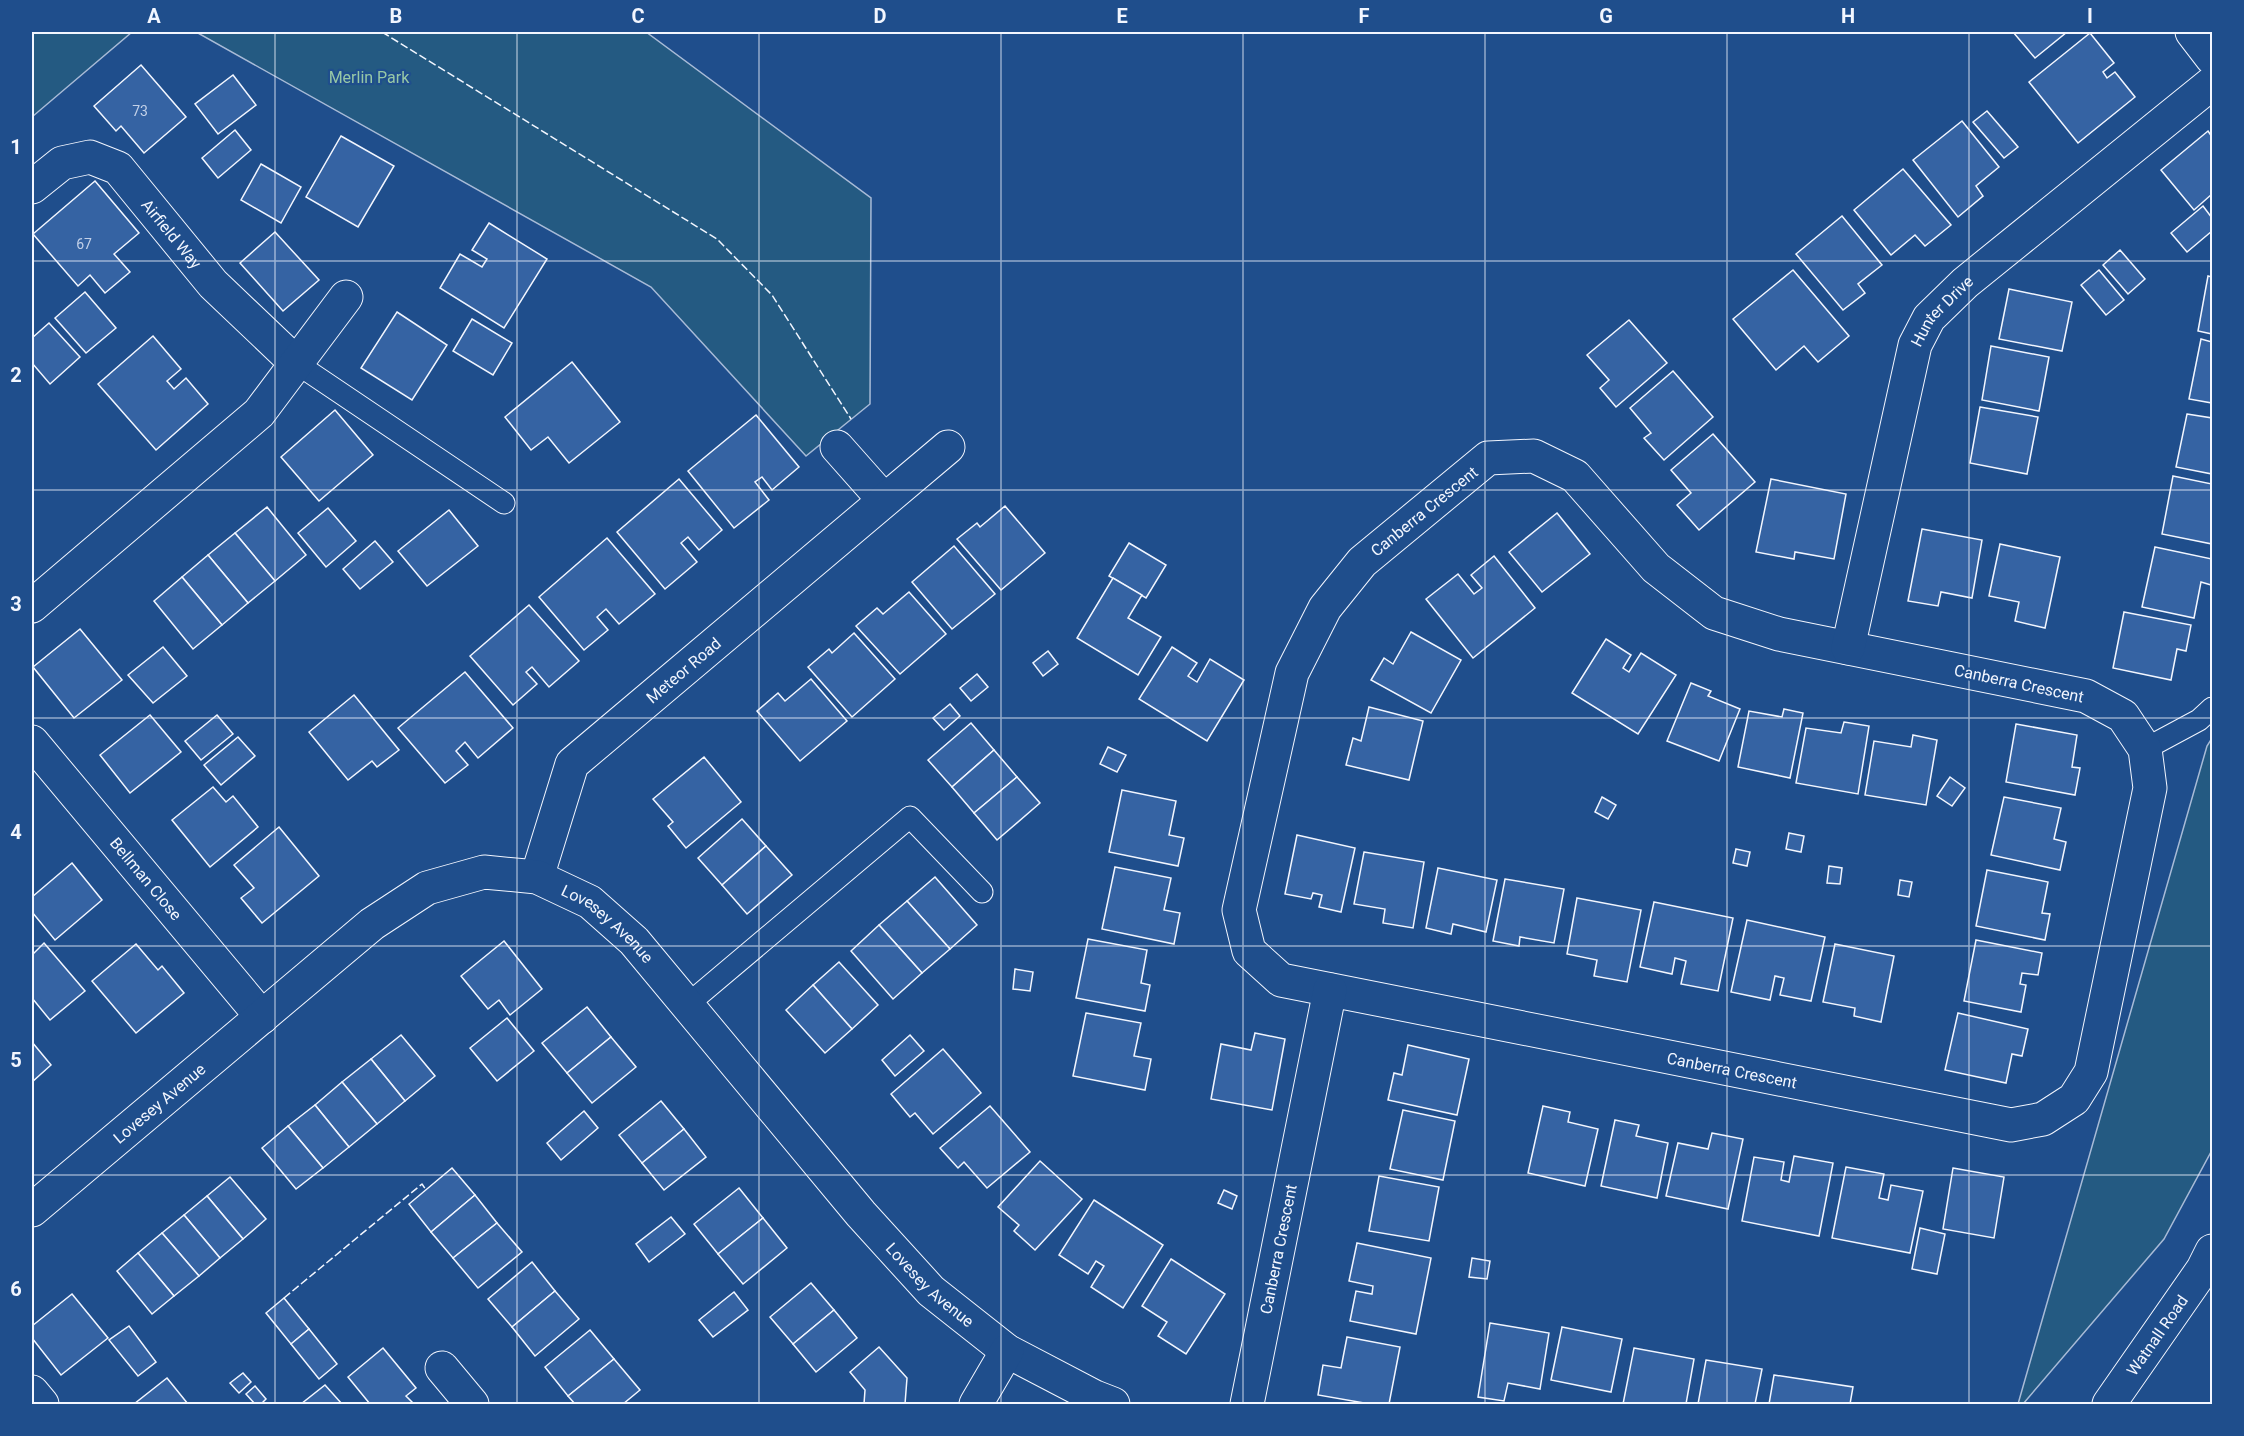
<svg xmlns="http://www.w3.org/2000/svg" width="2244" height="1436" font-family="Roboto,sans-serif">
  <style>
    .green { fill: #245a82; stroke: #a8bbd7; stroke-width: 1.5 }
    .building { fill: #3563a3; stroke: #f2f6ff; stroke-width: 1.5 }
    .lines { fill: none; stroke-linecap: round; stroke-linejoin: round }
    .service-casing { stroke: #f2f6ff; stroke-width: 23 }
    .minor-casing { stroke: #f2f6ff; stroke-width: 35 }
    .secondary-casing { stroke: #f2f6ff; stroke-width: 35 }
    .service { stroke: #1f4e8c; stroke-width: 21 }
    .minor { stroke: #1f4e8c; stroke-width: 33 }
    .secondary { stroke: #1f4e8c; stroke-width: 33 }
    .fence { stroke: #f2f6ff; stroke-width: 1.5; stroke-dasharray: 8 3; stroke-linecap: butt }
    .grid { fill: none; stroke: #f2f6ff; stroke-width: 1.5; stroke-opacity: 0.55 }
    .labels { text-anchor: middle; stroke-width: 4.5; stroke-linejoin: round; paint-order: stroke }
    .number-label { font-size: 14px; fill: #c3d1e8 }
    .park-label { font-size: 16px; fill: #97c8a6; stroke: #1f4e8c }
    .street-label { font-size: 16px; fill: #f2f6ff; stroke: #1f4e8c }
    .neatline { fill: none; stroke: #f2f6ff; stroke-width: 2 }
    .grid-label { font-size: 20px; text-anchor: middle; font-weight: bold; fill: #f2f6ff }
  </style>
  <rect width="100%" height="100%" fill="#1f4e8c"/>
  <g class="green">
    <path d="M32,32h100l-100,85z"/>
    <path d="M196,32h450l225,166 -1,206 -64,52 -155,-169z"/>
    <path d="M2212,738v412l-48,89 -141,165h-5l189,-658z"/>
  </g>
  <g class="building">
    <path d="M2013,32h54l-32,26z"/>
    <path d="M2090,33l24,30 -11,9 4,6 8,-6 20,25 -57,46 -49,-61z"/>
    <path d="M141,65l45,52 -42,36 -23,-27 -5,5 -22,-25z"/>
    <path d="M233,75l23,30 -38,29 -23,-30z"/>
    <path d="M1987,111l31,36 -14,11 -31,-36z"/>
    <path d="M1962,121l37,46 -23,19 7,10 -25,21 -45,-57z"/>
    <path d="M235,130l16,20 -33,28 -16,-20z"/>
    <path d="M2208,131l4,6v57l-18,16 -33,-40z"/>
    <path d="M341,136l53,30 -36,61 -52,-30z"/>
    <path d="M261,164l40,23 -20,36 -40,-23z"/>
    <path d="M1903,169l48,56 -26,21 -10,-11 -24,20 -37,-45z"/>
    <path d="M95,181l44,52 -25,21 16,18 -25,21 -15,-18 -12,11 -45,-52z"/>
    <path d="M2203,206l9,12v13l-25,21 -16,-19z"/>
    <path d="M1842,216l40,49 -24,19 7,9 -22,17 -47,-56z"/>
    <path d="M489,223l58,36 -43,69 -64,-40 20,-34 22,13 5,-8 -15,-9z"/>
    <path d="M275,232l44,48 -36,31 -43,-48z"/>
    <path d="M2120,250l25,29 -17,15 -25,-29z"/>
    <path d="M1793,270l56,66 -31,26 -14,-16 -28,24 -43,-51z"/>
    <path d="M2099,270l25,30 -18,15 -25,-30z"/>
    <path d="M2208,276l4,1v57l-14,-3z"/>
    <path d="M2009,289l63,13 -10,49 -63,-12z"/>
    <path d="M85,292l31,36 -30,25 -31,-35z"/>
    <path d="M397,312l50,33 -35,55 -51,-32z"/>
    <path d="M472,319l40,24 -19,32 -40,-24z"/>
    <path d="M1629,320l38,43 -51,44 -16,-19 9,-8 -22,-25z"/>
    <path d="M49,323l31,34 -30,27 -18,-21v-25z"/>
    <path d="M153,336l28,33 -14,12 7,8 12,-11 22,26 -52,46 -58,-66z"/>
    <path d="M2201,339l11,3v61l-23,-4z"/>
    <path d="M1991,346l58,11 -10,54 -57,-11z"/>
    <path d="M572,362l48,60 -51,41 -21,-26 -17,13 -26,-33z"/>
    <path d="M1673,371l40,46 -49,43 -20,-22 7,-5 -21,-25z"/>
    <path d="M1980,407l58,10 -11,57 -57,-11z"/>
    <path d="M335,410l38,45 -54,46 -38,-44z"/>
    <path d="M2187,414l25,4v56l-36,-7z"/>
    <path d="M756,415l43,52 -27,23 -10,-13 -7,5 14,18 -35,28 -46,-57z"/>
    <path d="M1713,434l42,48 -56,48 -22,-25 14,-12 -20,-23z"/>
    <path d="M2173,476l39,8v60l-50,-10z"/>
    <path d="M679,479l43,51 -23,20 -11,-13 -7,6 16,19 -32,27 -48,-57z"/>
    <path d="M1771,479l75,15 -12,65 -39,-7 -1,7 -38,-7z"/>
    <path d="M1005,506l40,47 -44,37 -44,-51 20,-16 3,4z"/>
    <path d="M267,507l39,48 -31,26 -40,-48z"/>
    <path d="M328,508l28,33 -30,26 -28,-34z"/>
    <path d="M449,510l29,36 -51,40 -29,-35z"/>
    <path d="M1557,513l33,41 -48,38 -33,-40z"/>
    <path d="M1922,529l60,11 -10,58 -31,-6 -3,14 -30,-5z"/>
    <path d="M235,533l40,48 -27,22 -40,-48z"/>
    <path d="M607,538l48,56 -36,30 -13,-15 -9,8 11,13 -24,20 -45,-53z"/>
    <path d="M375,541l18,21 -33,27 -17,-20z"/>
    <path d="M1129,543l37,22 -20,33 -37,-22z"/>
    <path d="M2000,544l60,13 -15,71 -30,-7 4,-19 -30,-6z"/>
    <path d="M954,546l41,48 -43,35 -40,-47z"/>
    <path d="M2155,547l57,12 -1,26 -10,-3 -7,36 -52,-11z"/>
    <path d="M208,555l40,48 -26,22 -40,-48z"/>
    <path d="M1494,556l41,52 -62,50 -47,-59 32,-25 16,20 8,-6 -11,-13z"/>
    <path d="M182,577l40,48 -29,24 -39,-48z"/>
    <path d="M1113,578l29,17 -14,23 33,19 -23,38 -61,-37z"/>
    <path d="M909,592l37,42 -46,40 -44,-48 21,-18 6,6z"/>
    <path d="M529,605l50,56 -30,26 -17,-20 -6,5 11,12 -24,21 -43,-49z"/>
    <path d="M2124,612l67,13 -5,26 -9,-2 -6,31 -58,-12z"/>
    <path d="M80,629l42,51 -48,38 -41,-51z"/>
    <path d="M1411,632l50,28 -30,53 -60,-33 13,-22 9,6z"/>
    <path d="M854,633l41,46 -43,38 -44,-50 21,-18 3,4z"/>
    <path d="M1606,639l25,16 -8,13 6,4 12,-19 35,22 -38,59 -66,-41z"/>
    <path d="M163,647l24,29 -34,27 -25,-28z"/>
    <path d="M1172,647l25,16 -9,13 9,6 13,-23 34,21 -37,61 -68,-42z"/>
    <path d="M1048,651l10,13 -15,12 -10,-13z"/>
    <path d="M465,672l48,56 -35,30 -13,-16 -9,9 12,14 -23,18 -47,-55z"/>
    <path d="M977,674l11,13 -17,14 -11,-13z"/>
    <path d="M811,679l36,42 -47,40 -43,-50 21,-18 7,8z"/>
    <path d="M1691,683l20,8 -3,5 32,13 -21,52 -52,-20z"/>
    <path d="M354,695l45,55 -22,17 -5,-6 -24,19 -39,-48z"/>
    <path d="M950,704l10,12 -16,14 -11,-12z"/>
    <path d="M1369,707l54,14 -14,59 -63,-15 7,-27 8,3z"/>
    <path d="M1784,709l19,4 -13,65 -52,-11 11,-56 33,6z"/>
    <path d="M150,715l31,37 -51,41 -30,-38z"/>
    <path d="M217,715l16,19 -32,26 -16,-19z"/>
    <path d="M1844,722l25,4 -11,68 -62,-11 10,-55 35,5z"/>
    <path d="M971,723l23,27 -42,37 -24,-27z"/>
    <path d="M2016,724l61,11 -5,32 8,1 -5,27 -69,-13z"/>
    <path d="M1913,735l24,5 -11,65 -61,-10 9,-54 37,6z"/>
    <path d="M238,737l17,19 -34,29 -17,-20z"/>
    <path d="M1108,747l18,8 -9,17 -17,-8z"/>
    <path d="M994,750l23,27 -43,36 -22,-26z"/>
    <path d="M704,757l37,45 -55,46 -18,-22 5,-4 -20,-23z"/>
    <path d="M1017,777l23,26 -43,37 -23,-27z"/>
    <path d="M1950,777l15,11 -13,18 -15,-10z"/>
    <path d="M213,787l13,15 7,-6 25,31 -48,40 -38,-47z"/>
    <path d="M1122,790l54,11 -7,34 15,3 -6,28 -69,-14z"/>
    <path d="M1602,797l14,8 -8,14 -13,-7z"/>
    <path d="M2004,797l57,11 -7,31 12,3 -6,28 -69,-15z"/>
    <path d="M742,819l24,27 -44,39 -24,-27z"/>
    <path d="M279,827l40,49 -57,47 -21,-25 13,-10 -20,-23z"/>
    <path d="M1789,833l15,3 -3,16 -15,-3z"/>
    <path d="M1297,835l58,13 -14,64 -22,-5 3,-12 -9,-2 -2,6 -26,-5z"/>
    <path d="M766,846l26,29 -45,39 -25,-29z"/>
    <path d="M1736,849l14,3 -3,14 -14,-3z"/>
    <path d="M1364,852l60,10 -11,66 -30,-5 2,-14 -31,-5z"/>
    <path d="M72,863l30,37 -47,40 -23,-28v-15z"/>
    <path d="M1829,866l13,2 -2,16 -13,-1z"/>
    <path d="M1115,867l56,11 -7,32 16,3 -6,31 -72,-15z"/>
    <path d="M1438,868l59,12 -11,52 -33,-8 -2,10 -25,-6z"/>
    <path d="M1987,870l61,12 -6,31 8,1 -5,26 -69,-14z"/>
    <path d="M935,877l42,48 -27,24 -43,-48z"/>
    <path d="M1505,879l59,10 -10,54 -34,-6 -1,9 -26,-5z"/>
    <path d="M1900,880l12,2 -3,15 -11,-2z"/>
    <path d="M1577,898l64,12 -14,72 -33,-6 3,-16 -30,-6z"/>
    <path d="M907,901l43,48 -28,24 -43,-48z"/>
    <path d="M1654,902l79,16 -15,73 -37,-7 5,-23 -11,-3 -3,16 -32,-7z"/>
    <path d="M1747,920l78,17 -14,64 -31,-6 4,-17 -9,-2 -5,24 -39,-8z"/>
    <path d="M879,925l43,48 -29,26 -42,-48z"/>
    <path d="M1088,939l59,11 -6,33 9,2 -5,26 -69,-13z"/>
    <path d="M1976,940l66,13 -4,22 -16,-2 -2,11 6,1 -5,27 -57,-11z"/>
    <path d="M504,941l38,48 -32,26 -11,-15 -11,9 -27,-33z"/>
    <path d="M44,943l41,48 -35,29 -18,-22v-43z"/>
    <path d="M136,944l22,26 4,-4 22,27 -48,40 -44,-52z"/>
    <path d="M1835,944l59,12 -13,66 -27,-6 1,-8 -32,-6z"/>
    <path d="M839,962l39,43 -26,24 -39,-44z"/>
    <path d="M1015,969l18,3 -3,19 -17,-2z"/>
    <path d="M813,985l39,44 -27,24 -39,-43z"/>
    <path d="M587,1007l24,30 -44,36 -25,-30z"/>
    <path d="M1086,1013l55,10 -7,33 17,3 -6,31 -72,-14z"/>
    <path d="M1958,1013l70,16 -6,27 -10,-2 -6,29 -61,-13z"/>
    <path d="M507,1018l27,33 -37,30 -27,-33z"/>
    <path d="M1255,1033l30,6 -13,71 -61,-11 10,-55 30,6z"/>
    <path d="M401,1035l34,41 -30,25 -34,-42z"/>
    <path d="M910,1035l14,16 -29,25 -13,-16z"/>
    <path d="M611,1037l25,30 -44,36 -25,-30z"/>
    <path d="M32,1042l19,23 -19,17z"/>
    <path d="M1408,1045l61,14 -12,56 -69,-15 6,-27 8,2z"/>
    <path d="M943,1049l38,44 -48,41 -18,-21 -5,4 -19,-23z"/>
    <path d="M371,1059l34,42 -28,23 -35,-42z"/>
    <path d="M342,1082l35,42 -28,23 -34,-42z"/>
    <path d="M661,1101l23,28 -42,34 -23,-28z"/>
    <path d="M315,1105l34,42 -26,21 -35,-42z"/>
    <path d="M990,1106l40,46 -43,36 -23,-26 -6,6 -18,-20z"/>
    <path d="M1543,1106l27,6 -2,10 30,7 -13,57 -57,-13z"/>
    <path d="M1403,1110l52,11 -12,59 -53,-11z"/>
    <path d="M584,1111l14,17 -37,32 -14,-17z"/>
    <path d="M1615,1120l24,5 -3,11 32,7 -11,55 -56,-12z"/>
    <path d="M288,1126l35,42 -27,21 -34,-41z"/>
    <path d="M684,1129l22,28 -42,33 -22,-27z"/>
    <path d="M1712,1133l31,6 -15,70 -62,-13 12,-53 30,6z"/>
    <path d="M1794,1156l39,7 -14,73 -77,-15 12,-64 30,5 -3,18 8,2z"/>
    <path d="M1040,1161l42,38 -47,51 -21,-19 5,-6 -21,-18z"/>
    <path d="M1846,1167l38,7 -5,24 9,2 3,-15 32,6 -13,62 -78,-15z"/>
    <path d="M452,1168l23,27 -44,37 -22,-28z"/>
    <path d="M1953,1168l51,9 -10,61 -51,-9z"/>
    <path d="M1379,1176l60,11 -10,54 -60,-10z"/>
    <path d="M230,1177l36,42 -23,20 -36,-43z"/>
    <path d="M739,1188l24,30 -45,36 -24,-30z"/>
    <path d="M1224,1190l13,6 -5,13 -14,-6z"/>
    <path d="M475,1195l22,28 -44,35 -22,-26z"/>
    <path d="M207,1196l36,43 -23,19 -36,-43z"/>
    <path d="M1094,1200l69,45 -40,63 -32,-21 13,-21 -8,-5 -8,13 -29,-19z"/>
    <path d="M184,1215l36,43 -21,18 -37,-43z"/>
    <path d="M671,1217l14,17 -36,28 -13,-18z"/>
    <path d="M763,1218l24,30 -44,36 -25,-30z"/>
    <path d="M497,1223l25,29 -44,36 -25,-30z"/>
    <path d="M1920,1228l25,6 -8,40 -25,-5z"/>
    <path d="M162,1233l37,43 -25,20 -36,-43z"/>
    <path d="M1357,1243l74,15 -15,76 -66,-13 6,-30 16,3 1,-8 -24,-5z"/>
    <path d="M138,1253l36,43 -22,18 -35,-43z"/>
    <path d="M1472,1258l18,3 -3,18 -18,-2z"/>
    <path d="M1171,1259l54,35 -39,60 -28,-18 9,-14 -25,-16z"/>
    <path d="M532,1262l23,29 -43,36 -24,-28z"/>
    <path d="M811,1283l23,27 -41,34 -23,-27z"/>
    <path d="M555,1291l24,28 -44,37 -23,-29z"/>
    <path d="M734,1292l14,18 -35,27 -14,-17z"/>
    <path d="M72,1294l36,44 -47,37 -29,-37v-12z"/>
    <path d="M284,1298l25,31 -18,15 -25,-31z"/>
    <path d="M834,1310l23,28 -41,34 -23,-28z"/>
    <path d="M1490,1323l59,10 -9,56 -32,-6 -4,18 -26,-4z"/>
    <path d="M129,1326l27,36 -18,14 -29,-36z"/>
    <path d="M1562,1327l60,12 -11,53 -60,-12z"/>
    <path d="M309,1329l28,35 -18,15 -28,-35z"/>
    <path d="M590,1330l24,29 -46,37 -23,-29z"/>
    <path d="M1347,1337l53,10 -11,57h-19l-52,-9 5,-30 18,3z"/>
    <path d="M879,1347l28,31 -2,26h-41l1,-14 -15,-18z"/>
    <path d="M383,1348l33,40 -10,8 8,8h-44l-22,-27z"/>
    <path d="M1634,1348l60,11 -8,45h-63z"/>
    <path d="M614,1359l26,31 -17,14h-48l-7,-8z"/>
    <path d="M1706,1360l56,9 -7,35h-57z"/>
    <path d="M243,1373l8,9 -12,11 -9,-10z"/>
    <path d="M1774,1375l79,12 -3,17h-81z"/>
    <path d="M167,1378l21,26h-54z"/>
    <path d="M325,1385l17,19h-41z"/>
    <path d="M255,1386l11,13 -5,5h-6l-9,-10z"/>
  </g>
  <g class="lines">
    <g class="service-casing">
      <g id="service">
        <path d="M296,363l208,140"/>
        <path d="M2145,749l54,-29 13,-12"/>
        <path d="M687,1005l223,-188 72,75"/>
      </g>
    </g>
    <g class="minor-casing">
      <g id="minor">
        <path d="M2192,32l20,26"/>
        <path id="s1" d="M32,187l30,-24 28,-6 28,11 95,116 83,79"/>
        <path d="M837,447l47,53"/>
        <path d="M1534,456l41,20 81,92 58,45 65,21 307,62 37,20 22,33 5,39 -59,284 -17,27 -31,20 -32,6 -730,-145 -32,-29 -10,-41 53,-237 33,-65 37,-46 126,-104z"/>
        <path d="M32,606l227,-193 87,-116"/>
        <path id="s2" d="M1848,648l67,-303 14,-27 36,-35 247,-200"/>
        <path id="s3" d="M32,742l230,275"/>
        <path id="s4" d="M537,877l35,-113 376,-317"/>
        <path id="s5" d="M32,1210l340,-286 55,-36 57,-16 53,5 53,25 44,39 227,273 70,77 76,60 88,46 18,7"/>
        <path d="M442,1368l30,36"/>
        <path d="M32,1392l10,12"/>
        <path d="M976,1404l31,-53"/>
        <path id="s6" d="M1247,1404l83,-414"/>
      </g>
    </g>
    <g class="secondary-casing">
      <g id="secondary">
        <path id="s7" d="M2109,1404l94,-135 9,-18"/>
      </g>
    </g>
    <use href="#service" class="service"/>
    <use href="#minor" class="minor"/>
    <use href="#secondary" class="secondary"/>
    <g class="fence">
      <path d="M382,32l335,207 55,56 79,124"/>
      <path d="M284,1298l138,-114 4,6"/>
    </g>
  </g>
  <path class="grid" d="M275,32v1372M517,32v1372M759,32v1372M1001,32v1372M1243,32v1372M1485,32v1372M1727,32v1372M1969,32v1372M32,261h2180M32,490h2180M32,718h2180M32,946h2180M32,1175h2180"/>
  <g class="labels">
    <g class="number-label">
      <text x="140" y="116">73</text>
      <text x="84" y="249">67</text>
    </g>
    <g class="park-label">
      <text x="369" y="83">Merlin Park</text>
    </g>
    <g class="street-label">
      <text dy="6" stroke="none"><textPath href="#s1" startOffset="182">Airfield Way</textPath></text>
      <text dy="6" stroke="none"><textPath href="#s2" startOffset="354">Hunter Drive</textPath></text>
      <text transform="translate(1424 511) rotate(-39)" y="6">Canberra Crescent</text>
      <text dy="6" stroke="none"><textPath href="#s4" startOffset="264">Meteor Road</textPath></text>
      <text transform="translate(2019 683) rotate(12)" y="6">Canberra Crescent</text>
      <text dy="6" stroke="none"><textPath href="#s3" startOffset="178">Bellman Close</textPath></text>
      <text dy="6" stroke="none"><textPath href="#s5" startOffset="708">Lovesey Avenue</textPath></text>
      <text transform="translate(1732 1070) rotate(11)" y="6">Canberra Crescent</text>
      <text dy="6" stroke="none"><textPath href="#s5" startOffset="166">Lovesey Avenue</textPath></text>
      <text dy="6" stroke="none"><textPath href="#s6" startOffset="158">Canberra Crescent</textPath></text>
      <text dy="6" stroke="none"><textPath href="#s5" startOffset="1194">Lovesey Avenue</textPath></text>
      <text dy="6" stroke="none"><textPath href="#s7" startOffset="84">Watnall Road</textPath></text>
    </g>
  </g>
  <rect width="2244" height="1436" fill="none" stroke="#1f4e8c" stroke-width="66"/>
  <rect x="33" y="33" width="2178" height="1370" class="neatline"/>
  <g class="grid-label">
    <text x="154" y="23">A</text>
    <text x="396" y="23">B</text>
    <text x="638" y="23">C</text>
    <text x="880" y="23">D</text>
    <text x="1122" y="23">E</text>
    <text x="1364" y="23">F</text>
    <text x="1606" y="23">G</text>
    <text x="1848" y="23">H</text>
    <text x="2090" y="23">I</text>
    <text x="16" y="154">1</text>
    <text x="16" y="382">2</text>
    <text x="16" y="611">3</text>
    <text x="16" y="839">4</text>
    <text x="16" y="1067">5</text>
    <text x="16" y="1296">6</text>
  </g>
</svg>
